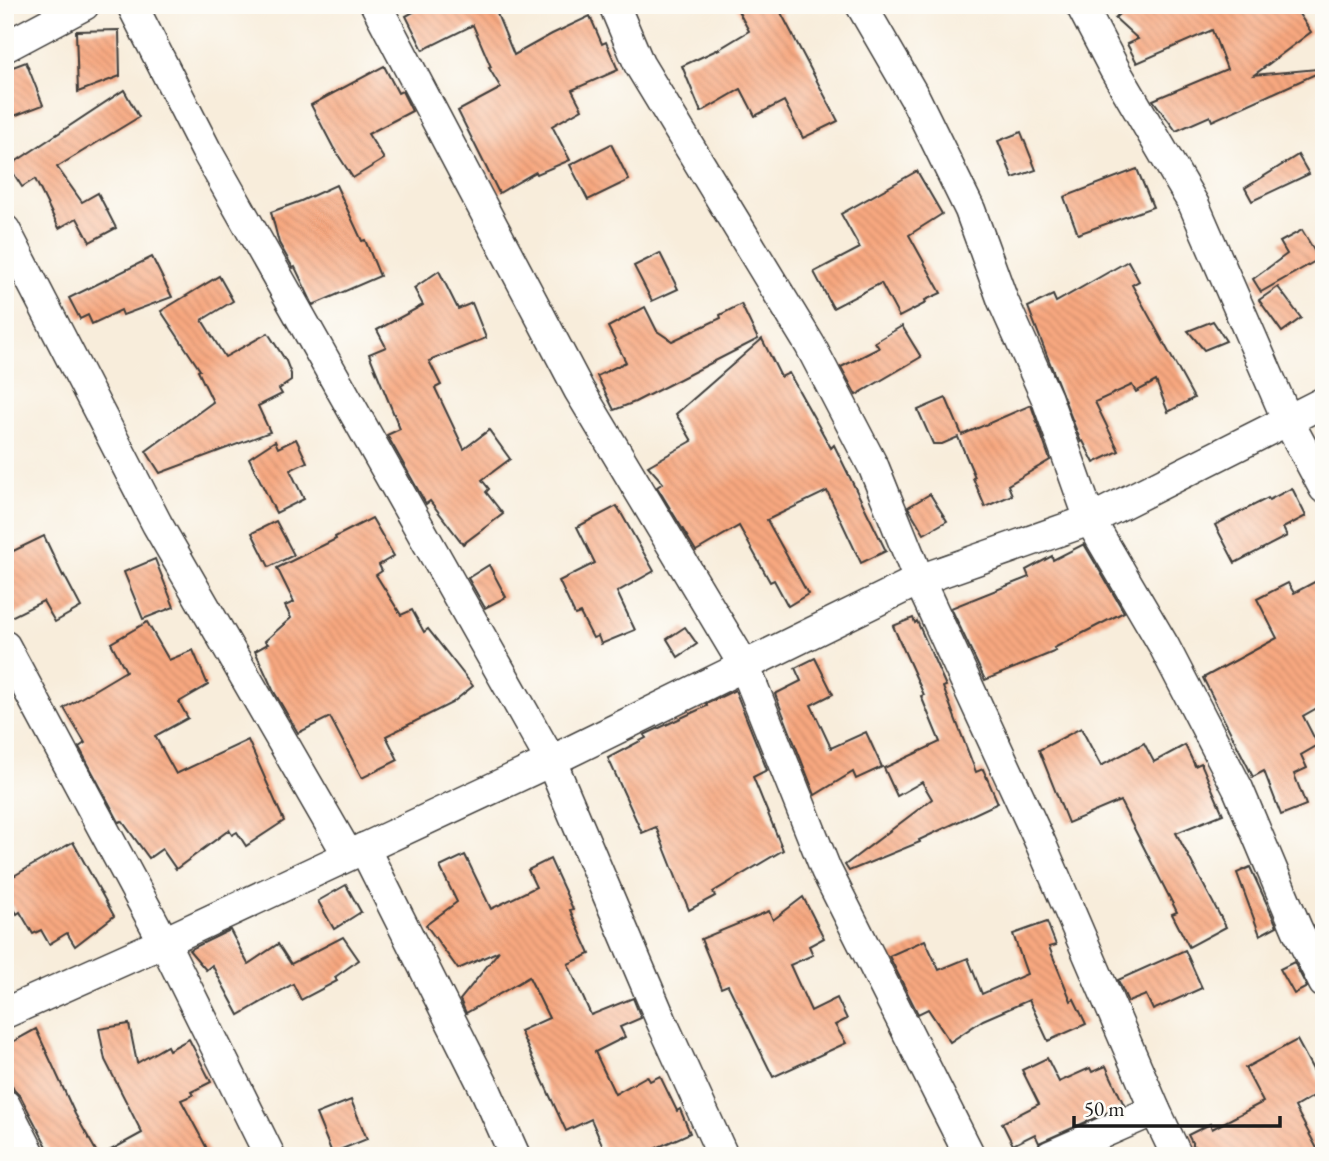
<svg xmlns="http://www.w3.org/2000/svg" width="1329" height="1161" font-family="'EB Garamond',serif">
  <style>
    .building { fill: url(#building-back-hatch) }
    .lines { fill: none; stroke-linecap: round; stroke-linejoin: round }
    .minor-casing { stroke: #3d3b39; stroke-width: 33 }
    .minor { stroke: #fff; stroke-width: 30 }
  </style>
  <defs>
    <pattern id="building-back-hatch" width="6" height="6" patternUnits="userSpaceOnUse" patternTransform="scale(1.75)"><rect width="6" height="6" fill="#f7a77f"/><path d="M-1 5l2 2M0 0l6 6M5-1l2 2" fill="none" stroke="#d38f6d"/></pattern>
  </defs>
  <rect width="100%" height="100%" fill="#fdfcf7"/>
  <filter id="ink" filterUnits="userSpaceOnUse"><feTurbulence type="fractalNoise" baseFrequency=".0143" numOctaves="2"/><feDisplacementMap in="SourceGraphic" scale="14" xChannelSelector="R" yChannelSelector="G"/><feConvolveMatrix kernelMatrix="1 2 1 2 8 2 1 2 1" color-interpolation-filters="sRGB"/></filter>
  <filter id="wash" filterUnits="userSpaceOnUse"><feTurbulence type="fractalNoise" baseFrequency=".00686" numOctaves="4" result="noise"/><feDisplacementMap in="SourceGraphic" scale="28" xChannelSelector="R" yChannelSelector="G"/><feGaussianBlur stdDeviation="1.57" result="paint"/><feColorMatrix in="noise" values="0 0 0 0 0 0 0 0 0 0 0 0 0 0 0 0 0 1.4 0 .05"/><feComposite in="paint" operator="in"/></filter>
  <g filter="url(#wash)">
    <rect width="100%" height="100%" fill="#f8eddb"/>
    <g id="blocks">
      <g class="building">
        <path d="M426,5h88l-17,9 17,41 38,-21 38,-18 12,28 4,-2 12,28 -46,20 10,19 -30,17 18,34 -33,14 -1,-2 -37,21 -41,-82 43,-23 -12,-20 2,-1 -18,-42 -50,25 -17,-34z"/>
        <path d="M735,5h42l61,116 -35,17 -19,-37 -29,15 -14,-27 -40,23 -19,-46 37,-17 30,-18z"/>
        <path d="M1128,5h165l18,27 -57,43 63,-6 1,4 -106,48 -2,-5 -34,15 -23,-31 74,-31 -15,-39 -75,33 -10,-19 11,-5 -23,-21z"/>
        <path d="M119,30l1,46 -42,16 -2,-61z"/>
        <path d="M26,62l17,43 -29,11 -9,-23v-23z"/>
        <path d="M384,66l14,27 4,-2 10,20 -44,23 16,25 -31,19 -20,-31 -22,-42z"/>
        <path d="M124,90l15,27 -82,50 25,35 16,-9 18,35 -26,14 -13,-24 -18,10 -24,-49 -13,8 -13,-21z"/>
        <path d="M1021,132l15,38 -23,8 -15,-37z"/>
        <path d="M611,144l18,36 -41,20 -18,-35z"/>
        <path d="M1298,155l11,19 -57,27 -7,-13z"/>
        <path d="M1137,169l16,38 -75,27 -14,-37z"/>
        <path d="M917,171l25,43 -33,21 32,58 -16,7 1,3 -27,14 -18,-34 -48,25 -19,-36 46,-24 -19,-34z"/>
        <path d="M336,185l26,56 3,-1 15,36 -67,29 -18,-38 -2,1 -14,-25 -8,-31 30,-11z"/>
        <path d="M1302,230l17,29 -58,33 -8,-13 34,-25 -7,-12z"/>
        <path d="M660,253l18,36 -26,12 -18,-35z"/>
        <path d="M152,257l20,40 -49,18 -2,-5 -29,14 -4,-9 -8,4 -11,-21z"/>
        <path d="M1128,261l11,20 -7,4 62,113 -26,14 -12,-31 -20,11 -4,-7 -37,17 24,49 -25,12 -11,-22 -2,1 -53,-135 25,-12 3,7z"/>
        <path d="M439,271l19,38 14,-6 14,35 -57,23 12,24 -6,3 29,61 25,-19 21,29 -28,21 7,9 -3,3 17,22 -40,30 -33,-43 -4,3 -39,-69 13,-6 -31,-75 17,-7 -9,-17 46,-25 -9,-17z"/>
        <path d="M219,276l14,25 -31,19 23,37 43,-24 18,28 5,13v7l-12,8 3,5 -24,12 12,26 -110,41 -14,-22 67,-49 -15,-31 2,-1 -39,-59z"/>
        <path d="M1278,287l23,31 -19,14 -23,-32z"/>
        <path d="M741,304l17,35 -123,63 -21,8 -17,-34 29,-14 -18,-35 37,-20 12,24 15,10 49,-23 -1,-3z"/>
        <path d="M1213,321l13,20 -22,9 -16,-19z"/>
        <path d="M902,326l19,31 -65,38 -15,-28 38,-19 -4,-6z"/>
        <path d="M762,339l19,38 8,-4 42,75 3,-3 52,106 -25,12 -34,-72 -60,29 41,74 -20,12 -14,-26 -4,2 -31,-56 -43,25 -39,-64 6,-4 -15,-17 44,-25 -16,-27z"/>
        <path d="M946,398l16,37 69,-30 19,55 -42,25 4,10 -27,12 -12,-29 2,-1 -17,-40 -16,7h-9l-15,-34z"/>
        <path d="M296,439l11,23 -17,8 14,29 -28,14 -27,-55 26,-17 3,7z"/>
        <path d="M1292,488l14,28 -23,12 4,8 -52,27 -20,-38 53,-27 1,2z"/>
        <path d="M930,494l17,27 -23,13 -16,-27z"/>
        <path d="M617,506l37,65 -37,21 18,38 -34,14 -3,-8 -5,2 -13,-25 -5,2 -16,-34 36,-18 -18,-36z"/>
        <path d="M372,518l22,38 -15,9 3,6 -6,4 25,40 11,-5 12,22 4,-3 45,57 -21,17 -66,33 12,24 -36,18 -32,-61 -32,16 -25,-43 -18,-39 13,-7 -3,-3 26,-23 -6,-12 9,-4 -17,-34 59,-29 -1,-2z"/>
        <path d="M276,521l18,34 -25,12 -17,-34z"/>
        <path d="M44,536l19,40 1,-1 17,32 -26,15 -12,-21 -38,19v-65z"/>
        <path d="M1084,544l40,68 -70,36 2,3 -71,29 -34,-72 78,-31 -3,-7 26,-14 1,4z"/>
        <path d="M155,559l19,48 -31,12 -19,-47z"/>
        <path d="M489,565l17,32 -21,11 -17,-30z"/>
        <path d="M1324,577v127l-21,12 15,29 -17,10 6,13 -13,6 12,31 -25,10 -17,-44 -11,6 -50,-99 74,-40 -20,-39 31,-16 6,10z"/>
        <path d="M913,618l2,5 2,-2 29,65 -3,1 33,85 7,-3 15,34 -79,37 1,2 -71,29 -4,-6 87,-66 -10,-17 -25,14 -13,-28 56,-26 -19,-46 3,-1 -31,-69z"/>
        <path d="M147,622l22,38 24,-10 15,35 -29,17 9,16 -33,18 21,38 72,-34 36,81 -38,25 -9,-14 -5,3 -3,-5 -53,39 -14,-20 -13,9 -27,-37 -3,1 -40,-75 6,-4 -21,-35 62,-37 -15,-28z"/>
        <path d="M685,627l12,17 -19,13 -11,-18z"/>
        <path d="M815,658l18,36 -22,11 20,43 35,-16 16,35 -26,12 -3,-7 -38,23 -40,-101 26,-13 -6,-13z"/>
        <path d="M735,690l32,80 -14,7 30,73 -70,42 2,4 -26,14 -33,-83 -14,6 -34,-75 38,-20 -2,-3 63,-29 -1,-2z"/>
        <path d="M1081,728l20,38 43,-23 10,19 31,-17 10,21 6,-3 22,51 -47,19 50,94 -37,20 -17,-33 5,-2 -57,-111 -52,22 -29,-73z"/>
        <path d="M73,842l41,74 -39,30 -8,-13 -18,11 -8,-14 -8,4 -13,-22 -3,2 -12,-21v-12z"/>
        <path d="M465,855l26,54 45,-22 -8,-17 22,-11 23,50 -3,1 20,44 -22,10 23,51 42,-17 8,20 -21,9 5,10 -30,15 20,42 32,-18 3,5 10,-5 17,35 3,-2 10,24 -38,17 3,6h-48l-16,-37 -25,12 -46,-100 29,-13 -20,-41 -63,36 -6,-13 39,-49 -41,18 -32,-44 31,-23 -17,-35z"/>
        <path d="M1250,867l27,59 -17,9 -23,-62z"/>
        <path d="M346,885l15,27 -27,17 -16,-28z"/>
        <path d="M803,897l21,41 -15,8 4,9 -23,10 21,46 26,-13 10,21 -12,6 11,18 -73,34 -45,-92 -7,3 -20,-49 68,-28 4,9z"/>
        <path d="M1047,922l9,23 -7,2 22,54 3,-2 12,25 -38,17 -19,-41 -46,20 -33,22 -22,-33 -10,5 -29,-58 36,-16 14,30 29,-12 14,36 45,-20 -14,-40z"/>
        <path d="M230,930l18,34 30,-20 13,20 52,-27 16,23 -24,17 2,4 -36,19 -8,-16 -54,31 -27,-50 -6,5 -17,-20z"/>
        <path d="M1185,950l17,38 -49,22 -7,-15 -18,7 -10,-22z"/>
        <path d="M1294,962l13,25 -13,7 -14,-25z"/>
        <path d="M129,1024l8,39 30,-17 2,4 20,-11 22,43 -20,10 2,3 -12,5 30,56h-111l42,-23 -37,-73 -6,-31z"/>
        <path d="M36,1029l39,85 24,42h-47l-31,-59 -7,-7 -9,-18v-26z"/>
        <path d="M1297,1040l27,50 -29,17 26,49h-122l-11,-21 22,-11 2,5 51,-27 -18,-34z"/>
        <path d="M1047,1058l12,24 31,-14 2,4 14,-6 18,39 -85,38 -4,-9 -22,11 -11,-22 37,-19 -17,-34z"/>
        <path d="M351,1100l16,39 -35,14 -16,-39z"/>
      </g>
    </g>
  </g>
  <g filter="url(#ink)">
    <use href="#blocks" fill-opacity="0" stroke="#3d3b39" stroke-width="2"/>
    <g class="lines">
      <g class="minor-casing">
        <g id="minor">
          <path d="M132,5l74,145 345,611 110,259 62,136"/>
          <path d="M376,5l203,385 166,277 81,203 144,286"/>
          <path d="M614,5l25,59 171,281 64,123 45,112 121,262 115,268 22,46"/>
          <path d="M861,5l54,93 55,112 33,91 44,98 43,121 74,126 74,143 59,140 27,54"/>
          <path d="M1081,5l34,65 79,135 93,214 37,69"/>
          <path d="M5,47l79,-42"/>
          <path d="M5,230l152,294 191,331"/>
          <path d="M5,646l159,296 106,214"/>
          <path d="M364,848l122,243 29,65"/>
          <path d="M5,1013l159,-71 387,-181 368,-181 171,-60 234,-118"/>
          <path d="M5,1105l26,51"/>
          <path d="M1050,1156l105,-46"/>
        </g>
      </g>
      <use href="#minor" class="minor"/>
    </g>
  </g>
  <rect width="1329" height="1161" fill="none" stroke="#fdfcf7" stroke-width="28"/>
  <path d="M1074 1116v10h206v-10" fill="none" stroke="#1c1c1c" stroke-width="3.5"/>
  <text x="1084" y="1116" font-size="21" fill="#1c1c1c" stroke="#fdfcf7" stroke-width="5" paint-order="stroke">50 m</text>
</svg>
